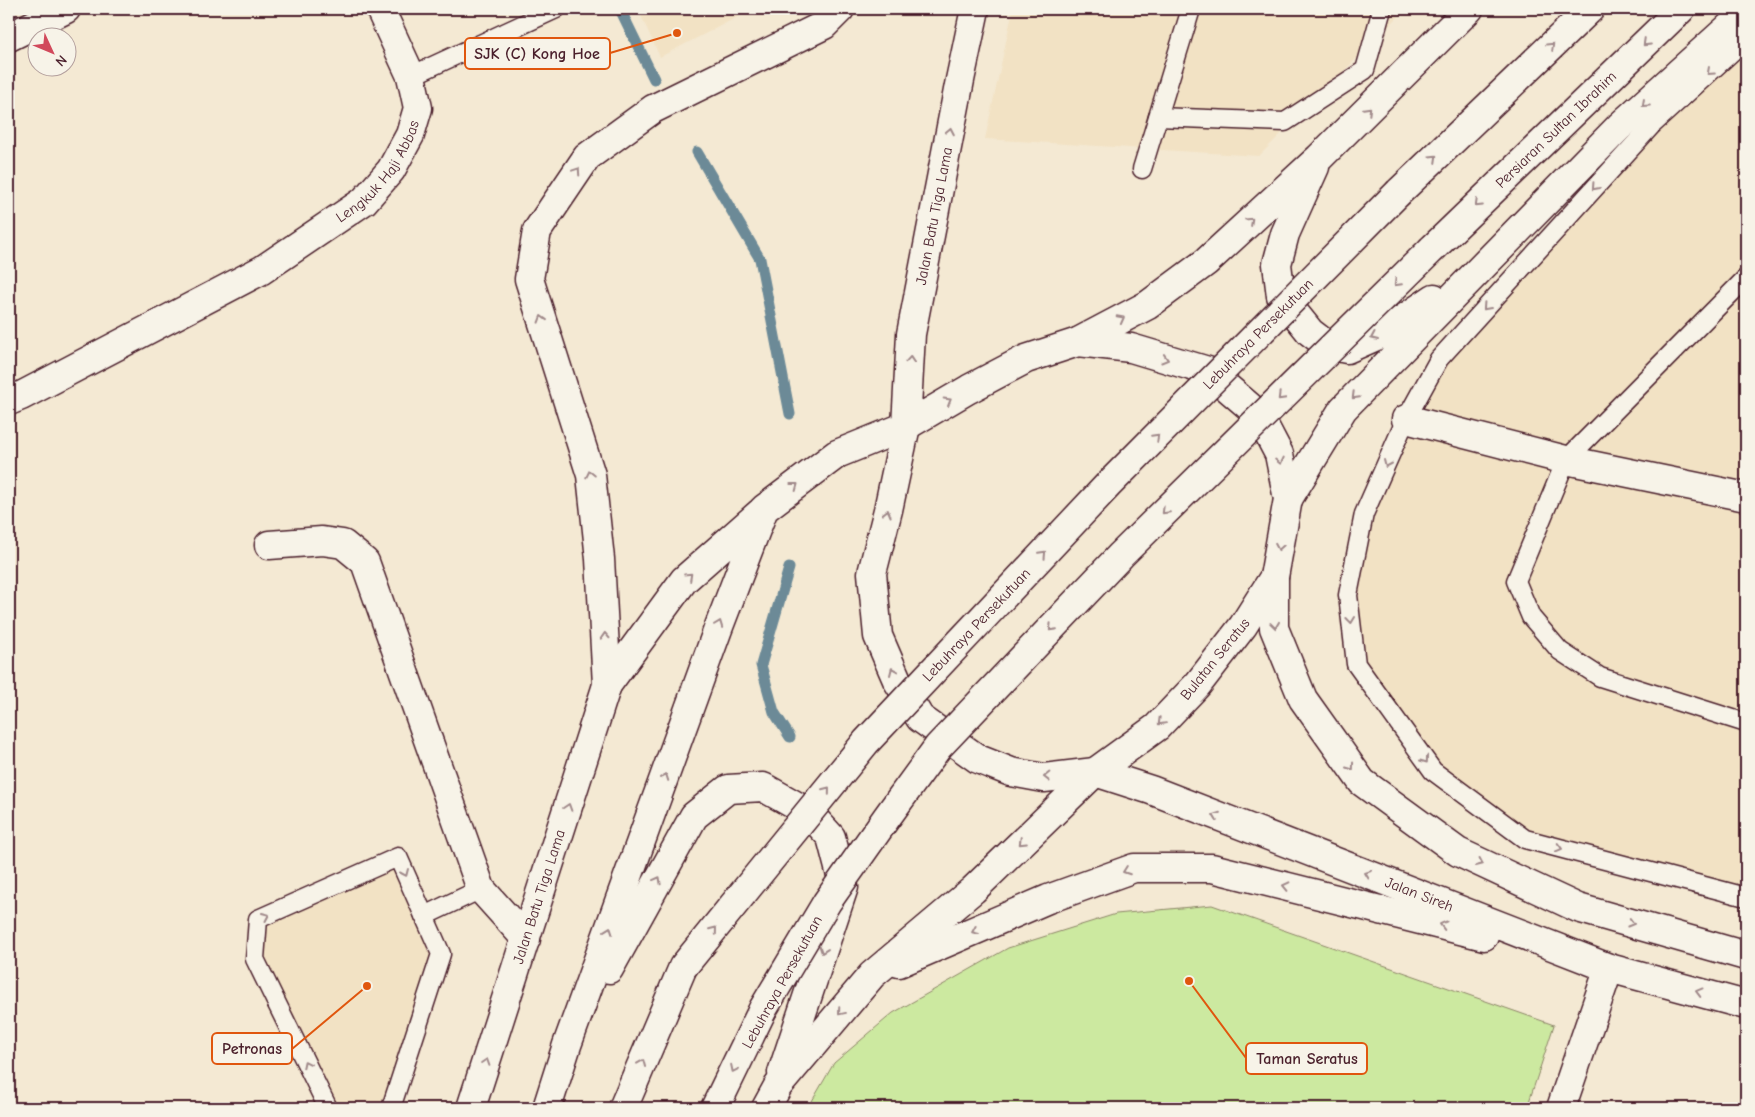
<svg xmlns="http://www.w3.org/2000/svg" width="1755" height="1117" font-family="'Comic Neue',sans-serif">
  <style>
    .built { fill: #f2e2c4 }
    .green { fill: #cce9a0; stroke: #8b8466 }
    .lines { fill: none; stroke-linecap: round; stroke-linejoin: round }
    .stream { stroke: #6c8a97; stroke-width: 11 }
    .service-casing { stroke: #4a1f2b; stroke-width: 21 }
    .minor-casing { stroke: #4a1f2b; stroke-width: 31 }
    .tertiary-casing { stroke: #4a1f2b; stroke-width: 31 }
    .secondary-casing { stroke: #4a1f2b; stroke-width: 31 }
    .trunk-casing { stroke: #4a1f2b; stroke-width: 31 }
    .service { stroke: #f7f3e8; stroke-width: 18 }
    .minor { stroke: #f7f3e8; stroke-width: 28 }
    .tertiary { stroke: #f7f3e8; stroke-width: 28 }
    .secondary { stroke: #f7f3e8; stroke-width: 28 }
    .trunk { stroke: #f7f3e8; stroke-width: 28 }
    .trunk-bridge-casing { stroke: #4a1f2b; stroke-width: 31; stroke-linecap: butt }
    .trunk-bridge { stroke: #f7f3e8; stroke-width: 28 }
    .oneway { stroke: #a0898a }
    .labels { text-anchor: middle; stroke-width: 4; stroke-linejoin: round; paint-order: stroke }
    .street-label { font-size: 15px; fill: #4a1f2b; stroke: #f7f3e8 }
    .leader { fill: none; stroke: #e0560e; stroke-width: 2 }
    .callout-dot { fill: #e0560e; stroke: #f7f3e8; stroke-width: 2 }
    .callout { fill: #f7f3e8; stroke: #e0560e; stroke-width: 2 }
    .callout-label { font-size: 16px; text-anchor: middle; font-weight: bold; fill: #4a1f2b }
  </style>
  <rect width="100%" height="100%" fill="#f4e9d3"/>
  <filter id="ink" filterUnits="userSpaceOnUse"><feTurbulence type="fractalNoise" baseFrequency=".02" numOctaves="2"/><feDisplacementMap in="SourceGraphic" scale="10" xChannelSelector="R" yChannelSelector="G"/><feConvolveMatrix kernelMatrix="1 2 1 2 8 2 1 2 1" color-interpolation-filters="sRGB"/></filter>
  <g filter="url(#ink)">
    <g class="built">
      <path d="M638,9h115l-93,48z"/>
      <path d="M1013,9h393l-147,147 -274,-17z"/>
      <path d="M1746,52v837l-219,-59 -86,-63 -75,-105 -8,-70 16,-79 35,-78 37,-70 209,-231z"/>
      <path d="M404,849l47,107 -52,152h-80l-74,-152 5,-37z"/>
    </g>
    <path class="green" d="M1212,905l342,120 -27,83h-719l26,-45 59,-50 115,-65 108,-34z"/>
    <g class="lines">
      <g class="stream">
        <path d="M620,9l34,70"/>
        <path d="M697,152l63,107 30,155"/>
        <path d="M789,568l-28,97 13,47 16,25"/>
      </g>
      <g class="service-casing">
        <g id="service">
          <path d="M1746,39l-94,86 -213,234 -33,60 -42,95 -16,81 8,69 77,107 92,68 221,58"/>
          <path d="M411,76l145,-67"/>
          <path d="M1158,117l127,5 80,-52 17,-61"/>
          <path d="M1142,169l49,-160"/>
          <path d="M1746,278l-180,182 -50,121 15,36 29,34 40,26 146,46"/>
          <path d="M424,916l57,-27"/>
          <path d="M328,1108l-73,-149 3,-40 140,-62 43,97 -50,154"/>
        </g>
      </g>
      <g class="minor-casing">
        <g id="minor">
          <path d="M9,37l57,-28"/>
          <path id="s1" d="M9,401l12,-5 241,-126 102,-69 27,-31 19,-35 8,-27 -7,-32 -31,-67"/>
          <path d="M1406,419l160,41 180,37"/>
          <path d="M269,545l53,-4 21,3 22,18 116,327 45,50"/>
          <path d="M1274,577v51l29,71 59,83 96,70 120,56 168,48"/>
          <path id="s2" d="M471,1108l136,-423"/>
        </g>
      </g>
      <g class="tertiary-casing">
        <path id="tertiary" d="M1561,1108l48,-140"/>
      </g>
      <g class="secondary-casing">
        <g id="secondary">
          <path d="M1315,167l-30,67 -8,30 4,32 29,36 17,13 20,4 34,-15 53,-36"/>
          <path d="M1078,342l70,-37 58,-43 113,-104 150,-149"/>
          <path d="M1288,499l55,-90 277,-283 126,-114"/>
        </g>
      </g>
      <g class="trunk-casing">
        <g id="trunk">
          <path id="s3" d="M975,9l-15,71 -49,254 -5,92 -18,84 -16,63 6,63 19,44 23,38 58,41 33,13 33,6 51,-6 56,18 458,178 137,37"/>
          <path d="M1399,192l191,-183"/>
          <path id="s4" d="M1432,249l249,-240"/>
          <path d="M607,685l-7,-126 -9,-84 -62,-196 8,-48 50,-74 66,-48 171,-84 16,-16"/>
          <path d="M607,685l77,-105 76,-67"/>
          <path d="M899,963l149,-64 86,-31h78l272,68"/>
          <path d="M609,969l85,-153 34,-27 35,-2 46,26 22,24 13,50 -62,186"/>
          <path d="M547,1108l20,-63 151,-416 46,-120 73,-55 69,-28 63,-37 57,-30 52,-17 53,6 77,23 50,43 21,40 9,45 -14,78 -31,49 -45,58 -41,43 -62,45 -122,118 -101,85 -94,111 -12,22"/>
          <path d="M623,1108l60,-141"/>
          <path d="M715,1108l48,-99"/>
        </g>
      </g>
      <use href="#service" class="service"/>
      <use href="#minor" class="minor"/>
      <use href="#tertiary" class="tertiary"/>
      <use href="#secondary" class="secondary"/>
      <use href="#trunk" class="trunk"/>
      <g class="trunk-bridge-casing">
        <g id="trunk-bridge">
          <path id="s5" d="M683,967l183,-225 242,-257 291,-293"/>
          <path d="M763,1009l64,-107 60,-85 51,-70 183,-192 311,-306"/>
        </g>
      </g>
      <use href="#trunk-bridge" class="trunk-bridge"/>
    </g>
    <defs><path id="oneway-chevron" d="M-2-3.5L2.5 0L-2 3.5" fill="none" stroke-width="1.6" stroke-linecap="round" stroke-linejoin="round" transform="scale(1.25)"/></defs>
    <g class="oneway">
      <use href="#oneway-chevron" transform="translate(1646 43) rotate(136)"/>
      <use href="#oneway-chevron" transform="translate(1551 46) rotate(-44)"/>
      <use href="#oneway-chevron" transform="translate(1710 72) rotate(138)"/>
      <use href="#oneway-chevron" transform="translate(1645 104) rotate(138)"/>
      <use href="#oneway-chevron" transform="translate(1368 110) rotate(-45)"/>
      <use href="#oneway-chevron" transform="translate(950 131) rotate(-79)"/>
      <use href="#oneway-chevron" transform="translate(1434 158) rotate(-44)"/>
      <use href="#oneway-chevron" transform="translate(577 171) rotate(-56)"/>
      <use href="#oneway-chevron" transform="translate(1595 187) rotate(132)"/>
      <use href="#oneway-chevron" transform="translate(1478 204) rotate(136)"/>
      <use href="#oneway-chevron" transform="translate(1250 221) rotate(-43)"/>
      <use href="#oneway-chevron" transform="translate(1397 283) rotate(135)"/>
      <use href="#oneway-chevron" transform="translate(1486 307) rotate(132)"/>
      <use href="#oneway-chevron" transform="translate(542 319) rotate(-107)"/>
      <use href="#oneway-chevron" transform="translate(1121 319) rotate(-28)"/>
      <use href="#oneway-chevron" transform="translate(1374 337) rotate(156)"/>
      <use href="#oneway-chevron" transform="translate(1165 359) rotate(17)"/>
      <use href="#oneway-chevron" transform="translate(910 360) rotate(-86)"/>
      <use href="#oneway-chevron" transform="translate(1355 396) rotate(135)"/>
      <use href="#oneway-chevron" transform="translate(1281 397) rotate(135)"/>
      <use href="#oneway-chevron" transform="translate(948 401) rotate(-30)"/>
      <use href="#oneway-chevron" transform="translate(1156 437) rotate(-45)"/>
      <use href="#oneway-chevron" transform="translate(1280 461) rotate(77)"/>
      <use href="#oneway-chevron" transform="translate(1387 464) rotate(114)"/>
      <use href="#oneway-chevron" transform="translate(590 474) rotate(-102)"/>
      <use href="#oneway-chevron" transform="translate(795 486) rotate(-37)"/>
      <use href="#oneway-chevron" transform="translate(1165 511) rotate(135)"/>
      <use href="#oneway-chevron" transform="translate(887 513) rotate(-76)"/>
      <use href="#oneway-chevron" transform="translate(1279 547) rotate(100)"/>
      <use href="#oneway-chevron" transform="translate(1043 554) rotate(-47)"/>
      <use href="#oneway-chevron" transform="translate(689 576) rotate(-43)"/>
      <use href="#oneway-chevron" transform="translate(1351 620) rotate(83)"/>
      <use href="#oneway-chevron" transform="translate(719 624) rotate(-69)"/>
      <use href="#oneway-chevron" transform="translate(1275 625) rotate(82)"/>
      <use href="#oneway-chevron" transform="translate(1052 628) rotate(134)"/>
      <use href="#oneway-chevron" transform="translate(605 636) rotate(-93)"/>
      <use href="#oneway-chevron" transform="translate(893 671) rotate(-114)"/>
      <use href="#oneway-chevron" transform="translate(1161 722) rotate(135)"/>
      <use href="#oneway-chevron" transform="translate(1425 760) rotate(54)"/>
      <use href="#oneway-chevron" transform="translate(1351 767) rotate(54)"/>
      <use href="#oneway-chevron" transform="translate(665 777) rotate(-70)"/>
      <use href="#oneway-chevron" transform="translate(1047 777) rotate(179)"/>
      <use href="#oneway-chevron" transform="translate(827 790) rotate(-51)"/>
      <use href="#oneway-chevron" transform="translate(568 807) rotate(-72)"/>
      <use href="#oneway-chevron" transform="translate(1216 816) rotate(-159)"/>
      <use href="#oneway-chevron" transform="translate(1022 842) rotate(136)"/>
      <use href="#oneway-chevron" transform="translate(1559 848) rotate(15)"/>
      <use href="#oneway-chevron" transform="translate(1480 863) rotate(25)"/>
      <use href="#oneway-chevron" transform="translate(1126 871) rotate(160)"/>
      <use href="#oneway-chevron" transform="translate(405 873) rotate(66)"/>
      <use href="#oneway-chevron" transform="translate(1368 874) rotate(-159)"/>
      <use href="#oneway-chevron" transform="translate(658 880) rotate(-61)"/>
      <use href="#oneway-chevron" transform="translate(1286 886) rotate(-167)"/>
      <use href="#oneway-chevron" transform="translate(266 916) rotate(-24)"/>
      <use href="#oneway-chevron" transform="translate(1631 923) rotate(16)"/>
      <use href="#oneway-chevron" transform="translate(1443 925) rotate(-165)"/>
      <use href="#oneway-chevron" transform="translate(609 930) rotate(-70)"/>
      <use href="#oneway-chevron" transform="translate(714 930) rotate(-51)"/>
      <use href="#oneway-chevron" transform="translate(975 931) rotate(157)"/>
      <use href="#oneway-chevron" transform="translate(823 950) rotate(109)"/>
      <use href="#oneway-chevron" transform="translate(1699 992) rotate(-165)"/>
      <use href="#oneway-chevron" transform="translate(841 1012) rotate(130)"/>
      <use href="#oneway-chevron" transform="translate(486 1062) rotate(-72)"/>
      <use href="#oneway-chevron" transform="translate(642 1063) rotate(-67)"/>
      <use href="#oneway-chevron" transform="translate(306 1064) rotate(-116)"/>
      <use href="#oneway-chevron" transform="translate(734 1069) rotate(116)"/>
    </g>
  </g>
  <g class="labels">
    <g class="street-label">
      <text dy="5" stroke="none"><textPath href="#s4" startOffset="172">Persiaran Sultan Ibrahim</textPath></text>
      <text dy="5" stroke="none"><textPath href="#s1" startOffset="440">Lengkuk Haji Abbas</textPath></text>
      <text transform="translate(934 216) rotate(-79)" y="5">Jalan Batu Tiga Lama</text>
      <text dy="5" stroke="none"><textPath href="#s5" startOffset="856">Lebuhraya Persekutuan</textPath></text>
      <text dy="5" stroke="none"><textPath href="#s5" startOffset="451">Lebuhraya Persekutuan</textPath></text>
      <text transform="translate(1215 659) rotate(-51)" y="5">Bulatan Seratus</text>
      <text dy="5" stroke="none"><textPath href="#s3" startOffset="1268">Jalan Sireh</textPath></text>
      <text dy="5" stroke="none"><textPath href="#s2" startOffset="222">Jalan Batu Tiga Lama</textPath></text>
      <text transform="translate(782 982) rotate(-61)" y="5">Lebuhraya Persekutuan</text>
    </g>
  </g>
  <path class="leader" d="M677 33L610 53M367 986L292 1049M1189 981L1246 1058"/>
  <g class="callout-dot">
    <circle cx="677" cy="33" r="5"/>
    <circle cx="367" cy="986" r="5"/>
    <circle cx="1189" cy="981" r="5"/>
  </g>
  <g class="callout">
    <rect x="465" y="38" width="145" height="31" rx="5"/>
    <rect x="212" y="1033" width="80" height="31" rx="5"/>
    <rect x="1246" y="1043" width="121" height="31" rx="5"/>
  </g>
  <g class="callout-label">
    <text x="537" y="59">SJK (C) Kong Hoe</text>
    <text x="252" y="1054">Petronas</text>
    <text x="1307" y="1064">Taman Seratus</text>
  </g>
  <rect width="1755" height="1117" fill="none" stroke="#f7f3e8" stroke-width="30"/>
  <rect x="15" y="15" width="1725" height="1087" fill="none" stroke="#4a1f2b" stroke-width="2" filter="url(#ink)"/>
  <g transform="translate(52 52) rotate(134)"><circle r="24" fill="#f7f3e8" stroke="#b29e9c"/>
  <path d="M0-4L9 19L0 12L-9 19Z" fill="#d1495b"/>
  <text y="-8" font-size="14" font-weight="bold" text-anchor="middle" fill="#4a1f2b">N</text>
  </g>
</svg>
